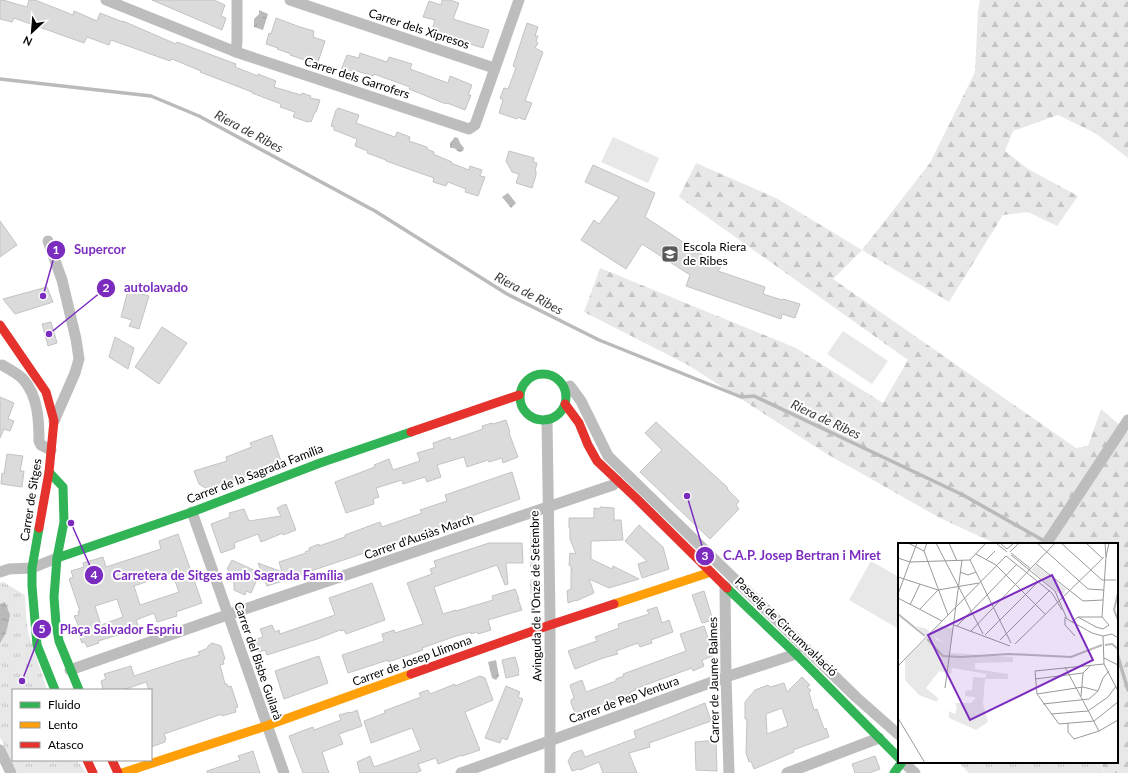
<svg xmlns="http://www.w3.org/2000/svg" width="1128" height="773" font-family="Lato,sans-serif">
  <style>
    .grass { fill: url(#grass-tufts) }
    .forest { fill: url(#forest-firs) }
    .garden { fill: #e8e8e8 }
    .water { fill: url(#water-ripples) }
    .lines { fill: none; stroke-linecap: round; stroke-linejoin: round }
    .stream { stroke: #bababa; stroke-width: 3.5 }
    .building { fill: #dbdbdb; stroke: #c3c3c3; fill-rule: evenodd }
    .street { stroke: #bdbdbd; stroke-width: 11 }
    .fast { stroke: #30b455; stroke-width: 9 }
    .slow { stroke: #ff9f0a; stroke-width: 9 }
    .jam { stroke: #e5322d; stroke-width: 9 }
    .labels { text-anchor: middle; stroke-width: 4; stroke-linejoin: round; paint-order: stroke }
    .street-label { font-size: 12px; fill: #000; stroke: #fff }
    .poi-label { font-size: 12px; fill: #000; stroke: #fff; text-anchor: start }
    .water-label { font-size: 13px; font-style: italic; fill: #3d3d3d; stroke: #fff }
    .inset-river { fill: none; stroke: #bababa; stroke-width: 2 }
    .inset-road { fill: none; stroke: #999; stroke-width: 1 }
    .view { fill: #7b2cbf; fill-opacity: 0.15; stroke: #7b2cbf; stroke-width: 2 }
    .inset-edge { fill: none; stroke: #000; stroke-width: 2 }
    .leader { fill: none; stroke: #7b2cbf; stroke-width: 1.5 }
    .callout-dot { fill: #7b2cbf; stroke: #fff; stroke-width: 1.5 }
    .mark-label { font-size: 12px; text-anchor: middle; font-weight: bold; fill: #fff }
    .callout-label { font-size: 13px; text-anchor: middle; font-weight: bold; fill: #7b2cbf; stroke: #fff; stroke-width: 4; stroke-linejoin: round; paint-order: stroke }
  </style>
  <defs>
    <pattern id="grass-tufts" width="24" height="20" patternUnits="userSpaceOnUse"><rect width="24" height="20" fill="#e8e8e8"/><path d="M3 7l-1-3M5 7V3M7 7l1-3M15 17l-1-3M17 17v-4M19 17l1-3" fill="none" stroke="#c5c5c5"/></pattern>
    <pattern id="forest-firs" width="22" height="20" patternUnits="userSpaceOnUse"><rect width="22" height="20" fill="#e8e8e8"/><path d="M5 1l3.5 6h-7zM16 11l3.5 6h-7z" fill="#c5c5c5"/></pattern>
    <pattern id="water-ripples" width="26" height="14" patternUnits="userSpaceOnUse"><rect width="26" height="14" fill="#bababa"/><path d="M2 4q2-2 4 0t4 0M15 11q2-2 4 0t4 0" fill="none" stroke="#9e9e9e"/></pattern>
  </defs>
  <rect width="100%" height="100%" fill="#fff"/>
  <g class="grass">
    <rect x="530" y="532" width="7" height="35"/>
    <rect x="530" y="579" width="7" height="15"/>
    <path d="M3,582l22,13 1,21 2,16 19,58h-34v70h64l9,13h-69l-17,-36v-154z"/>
    <path d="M530,598h7l1,15h-7z"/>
    <path d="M958,762h142l4,11h-135z"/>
  </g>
  <path class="forest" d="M980,0h148v158l-33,-25 -37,-18 -45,16 -8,20 23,18 50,27 -21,30 -29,-14 -25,3 -54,87 -87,-52 -29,29 243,169 12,-2 13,-37 27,23v341h-24l-3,-11h16v-218h-121l-56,-26 -113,-64 -139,-89 -104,-53 16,-44 196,80 87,55 25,-43 -229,-163 17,-34 80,35 86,52 68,-87 45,-91 3,-61z"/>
  <g class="garden">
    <path d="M613,137l46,21 -11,25 -47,-21z"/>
    <path d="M843,331l45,30 -16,23 -45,-30z"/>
    <path d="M871,561l28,16v48l-2,3 -48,-28z"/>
  </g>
  <g class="water">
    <path d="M259,10l9,4 -5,16 -9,-3v-8l5,-5z"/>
    <path d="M455,137l3,1 2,5 4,5 -1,3 -4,1 -5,-4h-4v-5z"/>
    <path d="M508,193l8,10 -5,5 -9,-11z"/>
    <path d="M5,602l5,13 -4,18 -6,10v-39z"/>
    <path d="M496,660l3,16 -3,4 -4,-2 -4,-16z"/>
  </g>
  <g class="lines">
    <g class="stream">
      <path d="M0,79l151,17 48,20 176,95 132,83 92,46 142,57 13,-1 209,99 83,47"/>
      <path d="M1117,654l11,36"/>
    </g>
  </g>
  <g class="building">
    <path d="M0,0h3l24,7 2,-7h6l38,15 1,-4 23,10 3,-8 23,9v-1l53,23 1,-2 59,22 -1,3 23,9v-2l18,7 -2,6 27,8 1,-2 9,3 -1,2 10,2 -4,12h-1l-4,10 -2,-1 -1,1 -15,-5 2,-5 -15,-5 1,-3 -29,-11v-1l-52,-20 1,-1 -29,-12 -2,2 -59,-21 -2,5 -22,-8 -3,6 -70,-25 -2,4 -12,-3z"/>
    <path d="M152,0h62l11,5 -4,11 5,2 -4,12z"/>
    <path d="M442,0h8l9,3 -6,16 36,11 -6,18 -16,-5v-2l-35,-11 3,-10 -12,-3 6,-16 12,4z"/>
    <path d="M276,18l24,9 14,4 -1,6 12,4 -7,21 -6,-2 -1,2 -21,-7 1,-1 -14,-5 1,-1 -12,-4 3,-11 2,1z"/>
    <path d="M527,23l11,4 -3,9h3l-2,6 2,1 -3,5 8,4 -18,49 7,2 -7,17 -7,-3 -1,2 -18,-6 4,-13 -3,-2 4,-10 4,1 8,-21 -3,-2z"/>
    <path d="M360,53l27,9 2,-5 23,7 -2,5 38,14 2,-7 22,9 -4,10h3l-6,15 -18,-7 -1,1 -37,-15 1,-2 -36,-13 -1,2 -19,-6 -1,4 -12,-4 6,-15 12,3z"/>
    <path d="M338,108l21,7 -3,8 39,14 2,-5 13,5 -1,4 18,6v2l7,3 -1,2 19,8 -1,1 18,7 1,-4 12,4 -2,6 5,1 -7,19 -13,-4 1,-3 -18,-7 -2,4 -13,-4 1,-4 -48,-17v-1l-19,-7 1,-2 -13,-5 2,-7 -23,-9v-3l-3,-1 5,-16h1z"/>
    <path d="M509,151l25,7 -1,4 4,1 -2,8h1v4l-4,13 -16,-5 3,-9 -7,-2 -6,-11z"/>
    <path d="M593,165l62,28 -10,24 76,50 -3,4 47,16 -2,7 19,6 1,-1 17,5 -5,14 -13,-4 -1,5 -95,-33 4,-11 -48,-31 -16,25 -45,-29 13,-20 5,4 20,-27 -34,-15z"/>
    <path d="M0,221l17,24 -17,12z"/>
    <path d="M47,287l6,15 -38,12 -12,-15z"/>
    <path d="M128,290l21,6 -10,33 -10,-3 3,-6 -11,-3z"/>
    <path d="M51,322l6,21 -9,3 -6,-22z"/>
    <path d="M162,327l25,16 -28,41 -24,-17z"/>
    <path d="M115,337l19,11 -6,21 -19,-12z"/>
    <path d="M0,397l14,6 -6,16 6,2 -4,10 -6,-2 -4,9z"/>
    <path d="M506,420l4,12 -1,1 9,24 -15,6 -1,-5 -13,4 -1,-2 -21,7 -3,-10 -27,8 4,12 -14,5 -2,-5 -22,7 -1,-4 -26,8 3,9 -6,2 1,5 -28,9 -11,-31 40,-15 -1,-2 15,-6 4,11 27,-9 -3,-8 17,-5 -1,-5 17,-6 1,3 32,-11 -1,-3 10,-3 1,1z"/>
    <path d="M656,422l71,65 1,3 11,11 -3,4 3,4 -29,30 -70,-67 22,-22 -17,-17z"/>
    <path d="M272,435l9,26 -24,9 1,3 -51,16 -8,-5 -5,-13 33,-10 -1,-4 26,-10 -2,-4z"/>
    <path d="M7,454l16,2 -3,15h4l-2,16 -21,-3 1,-11 2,1z"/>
    <path d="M512,472l8,27 -92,32 1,2 -35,11v-1l-89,30v1l-38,12 -9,-23 24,9 -3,-10 27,-9 -1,-1 5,-2 -1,-2 10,-4v2l26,-9v-2l35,-13 2,5 40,-14 -2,-3 27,-9 -2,-6z"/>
    <path d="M286,504l10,26 -13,5v-2l-22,9 -3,-8 -24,9 1,5 -14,5 -10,-29 19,-7 -1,-4 15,-4 5,12 32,-5 -4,-8z"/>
    <path d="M600,507l14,1v12h7l2,20 -32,1v18l21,10 1,-3 26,13 -30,9 -20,-9 5,14 -18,8v-1l-8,3 -1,-12 4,-2v-18l2,-1h-2v-4l-2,-1 1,-12 6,1 -6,-15v-11h-1v-10h25v-10l6,1z"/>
    <path d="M639,525l24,22 6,22 -27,9 -4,-14 9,-3 -22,-20z"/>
    <path d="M178,534l24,69 -26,9 1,4 -20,6 -3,-9 -18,7 2,5 -21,7 1,3 -20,6 1,2 -12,4 -2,-5 -3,1 -4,-10 3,-2 -7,-15 5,-1 -1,-4h2l-11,-32 4,-2 -2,-6 13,-4 -1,-4 20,-6 3,10 55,-18 -2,-8zM172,573l7,19 -39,13 -6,-19zM117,599l6,18 -22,8 -6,-19z"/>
    <path d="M489,543h33l1,20h-17l2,21 -3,1 -8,-20 -63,22 9,27 13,-4v1l37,-11 -1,-4 23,-7 4,10h-1l4,11 -34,10 3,10 -13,4 -1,-2 -6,2v-2l-15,4 -34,12 1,2 -35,12v-2l-40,13 -6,-18 42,-14 -2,-7 12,-4 1,3 28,-9 -16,-41 25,-9 -2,-5 6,-2 -2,-6z"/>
    <path d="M232,560l28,13 -9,20 -5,-2 -1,4 -11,-5v-8l-6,-3 2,-4 -3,-2 2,-3 -2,-1z"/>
    <path d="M372,583l13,37 -39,14 -2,-4 -3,1 -1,-1 -23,9 -50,16 -2,-5 -6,2 -5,-12 9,-3 -3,-8 12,-4 3,7 4,-2 1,4 55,-19 -6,-17z"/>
    <path d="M704,591l9,29 -11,3 -10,-28z"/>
    <path d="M657,607l5,16 7,-3 4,12 -22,8 1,3 -12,4 -2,-4 -22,8 2,3 -15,4 -28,11 -7,-18 29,-10 -2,-4 24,-9 -1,-4 31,-10 -2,-4z"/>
    <path d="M704,626l4,12h-2l7,18 -11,4 2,6 -11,5 -1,-3 -33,12 -24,9 1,1 -6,2 1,3 -34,13 -21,7 -5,-12v-3l3,-2 -4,-13 12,-5 4,12 30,-11v-2l8,-3 -1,-2 63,-23 -6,-17z"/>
    <path d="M212,643l9,3 4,13 -2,1 1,4 -4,1 5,19h2l1,3 3,-1 7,21 -3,1 1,4 -14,4v-2l-58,20 2,5 -1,1v2l-14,5v-57h-2l-3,-8 -23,8h-20l-2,-9 5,-2 -2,-5 27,-8 3,10 48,-16 18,-5 -2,-3 8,-3 3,-4z"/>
    <path d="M319,656l9,27 -44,16 -9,-28z"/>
    <path d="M515,657l4,14 -1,1 1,3 -13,3 -4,-18z"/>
    <path d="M480,676l5,2 8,22 -28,12 15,38 -18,6v-1l-24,9 -2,-6 -18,6 3,7 -6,2h-55l-3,-11 13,-6 4,11 47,-17 -9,-22 -41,15 -7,-22 21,-8 -1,-2 37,-14 -2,-4 9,-3 2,4 25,-10v2z"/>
    <path d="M802,677l8,8 -3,2 4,3 -2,3 5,17 3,-1 7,20 2,-1 3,9 -36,13 1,2 -40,17 -3,-8 -2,1 -3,-9 1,-34h-2v-17l10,-12 13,-5 2,2 14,-4 3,9zM782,708l6,18 -21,8 -1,-20z"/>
    <path d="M506,686l14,6 -2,5 5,2 -16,41 -5,-2 -2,5 -15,-5z"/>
    <path d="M705,703l6,18 -62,22 1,4 -21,6 8,20h-34l-4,-11 -19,8 -1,-1 -7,2 -4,-10 5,-8 9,-3 3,7 51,-19 -2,-7 34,-13z"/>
    <path d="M357,710l5,16 -23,8 4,10 -21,8 7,21h-26l-14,-37 24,-9 1,3 27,-10 -2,-5 11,-3 1,1z"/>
    <path d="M716,740l1,31 -21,-1 -1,-28z"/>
    <path d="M253,751l7,22h-53v-2l33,-11 -2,-4z"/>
    <path d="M875,756l5,13 -11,4h-14l-3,-9z"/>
  </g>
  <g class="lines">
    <g class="street">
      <path d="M106,0l130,52 233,77 6,-4 44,-125"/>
      <path d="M290,0l204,68"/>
      <path d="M236,52l1,-11v-41"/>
      <path d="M48,241l14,39 14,59 3,20 -4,14 -21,48"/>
      <path d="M2,365c7,4 15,8 21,14 15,17 16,41 16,62l2,4 10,5"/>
      <path d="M570,386l11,15 27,55 248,241 43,38"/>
      <path d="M547,420l3,196v157"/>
      <path d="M192,512l92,261"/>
      <path d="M1046,544l82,-124"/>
      <path d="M0,572l9,-3 23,-1 25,-10"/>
      <path d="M725,586l1,91 3,96"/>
      <path d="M70,670l157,-55 386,-130 4,-4"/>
      <path d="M0,750l11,23"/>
      <path d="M903,762l12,11"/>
      <path d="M461,773l265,-96 70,-23"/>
      <path d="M787,773l92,-35"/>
    </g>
    <g class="fast">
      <circle cx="543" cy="397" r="23"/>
      <path d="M49,472l14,15 1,35 -7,36 -3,39 2,27 3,17 20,49"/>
      <path d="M39,528l-7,40v18l5,59 18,45"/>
      <path d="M57,558l135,-46 128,-49 91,-31"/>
      <path d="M727,588l69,66 103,104"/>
      <path d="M894,773l8,-11"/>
    </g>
    <g class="slow">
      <path d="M614,604l97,-32"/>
      <path d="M122,773l144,-47 145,-52"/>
    </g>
    <g class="jam">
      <path d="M0,325l46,67 8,29 -5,51 -10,56"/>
      <path d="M565,404l14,19 9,22 9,16 39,37 91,90"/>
      <path d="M411,432l108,-37"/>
      <path d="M411,674l139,-49 64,-21"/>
      <path d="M87,760l6,13"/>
      <path d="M112,760l6,13"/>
    </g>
  </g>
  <defs>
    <g id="school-square" transform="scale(0.9)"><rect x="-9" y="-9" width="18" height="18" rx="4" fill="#595959" stroke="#fff"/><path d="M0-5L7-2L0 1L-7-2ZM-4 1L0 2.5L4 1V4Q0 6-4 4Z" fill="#fff"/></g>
  </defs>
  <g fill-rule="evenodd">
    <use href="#school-square" x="670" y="254"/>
  </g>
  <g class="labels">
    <g class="street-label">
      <text transform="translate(419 29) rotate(18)" y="4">Carrer dels Xipresos</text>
      <text transform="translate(357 78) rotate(18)" y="4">Carrer dels Garrofers</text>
      <text transform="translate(255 474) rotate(-21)" y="4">Carrer de la Sagrada Família</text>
      <text transform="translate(31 500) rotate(-81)" y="4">Carrer de Sitges</text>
      <text transform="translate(419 537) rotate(-19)" y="4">Carrer d'Ausiàs March</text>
      <text transform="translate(536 596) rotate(-91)" y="4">Avinguda de l'Onze de Setembre</text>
      <text transform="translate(786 627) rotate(44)" y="4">Passeig de Circumval·lació</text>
      <text transform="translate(258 661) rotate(71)" y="4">Carrer del Bisbe Guilarà</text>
      <text transform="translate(412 661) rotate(-20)" y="4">Carrer de Josep Llimona</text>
      <text transform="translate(714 680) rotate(-91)" y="4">Carrer de Jaume Balmes</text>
      <text transform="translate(624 700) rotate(-20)" y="4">Carrer de Pep Ventura</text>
    </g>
    <g class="poi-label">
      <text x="683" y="251">Escola Riera<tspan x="683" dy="14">de Ribes</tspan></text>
    </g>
    <g class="water-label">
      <text transform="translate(249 131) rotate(28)" y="5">Riera de Ribes</text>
      <text transform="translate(529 293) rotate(28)" y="5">Riera de Ribes</text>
      <text transform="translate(826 419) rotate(25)" y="5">Riera de Ribes</text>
    </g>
  </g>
  <g transform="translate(898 543)">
    <rect width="220" height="220" fill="#fff"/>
    <path d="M138,22l30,24 -4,7 -31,-26zM42,82l13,4 -1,7 -9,6 -12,-8z" fill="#e8e8e8"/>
    <path d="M18,83l11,3 10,11 6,2 9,-6 -3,16 3,1 61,4v5l-38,1v6l33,5v5h-23l-2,25 5,18 -12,8 -27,-12v-7l6,3 2,-6 -2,-5h16l4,-4v-2l-10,-1v-5l7,-1 1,-13 12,1 2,-4 -35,-6 -1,6 -12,-3 -13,17 12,10 -1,4 -18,-7 -14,-15v-20l23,-23z" fill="#e8e8e8"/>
    <path class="inset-river" d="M220,50l-4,17 4,10M0,71l27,22M29,96l16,17 18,1 48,-3 62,3 31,-12M207,102l7,-1 6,5"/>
    <path class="inset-road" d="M10,0l16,8M29,0l-3,8 24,64M38,0l47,91M51,0l8,18M98,0l11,9M102,0l7,6 7,-6M139,0l51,46 16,1M163,0l41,37h14M188,0l16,15M207,0l1,14 3,-14M112,9l9,-9M113,10l20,16M78,11l20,11 49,49M113,12l44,36 12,28 25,14 11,3 9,-2 6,4M108,13l46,37 10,17M0,15l12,4 60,-2 16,-17M72,17l41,83M88,17l9,-9M138,21l47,37 20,-1M62,29l8,3 8,-3M0,34l40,13 41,-7M0,51l19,-51M0,55l44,23M12,62l10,-21M22,66l18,-19M167,74v8l10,11M204,74l4,-60M174,79l6,-5h24l7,8 -6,4 -7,-2 -18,-10M56,82l56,21M59,83l60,-62M73,88l84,-88M87,92l54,-54M205,93l1,28 14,27M102,97l50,-50M117,101l89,-87M206,115l14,7M206,121l-69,7 2,23 22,30 35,-3 24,-19M0,123l108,-110M167,124l34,64M137,136l48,-6M47,145l17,-128M139,151l46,-7 15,4M183,153l2,-23 8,-8M145,161l46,-5 9,-8 5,-13 6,-7M153,171l37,-3 20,-14 8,-11M0,175l27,45M170,180v9l6,7 25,-8 19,-11"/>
    <path class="view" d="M154,32l41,85 -123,60 -42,-85z"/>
    <rect width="220" height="220" class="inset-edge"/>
  </g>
  <path class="leader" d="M43 296L56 250M49 334L106 288M687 496L705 556M71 523L94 575M22 681L42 629"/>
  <g class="callout-dot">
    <circle cx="43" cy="296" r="4"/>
    <circle cx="49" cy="334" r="4"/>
    <circle cx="687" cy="496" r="4"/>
    <circle cx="71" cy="523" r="4"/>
    <circle cx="22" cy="681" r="4"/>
    <circle cx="56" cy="250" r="10"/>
    <circle cx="106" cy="288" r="10"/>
    <circle cx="705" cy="556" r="10"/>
    <circle cx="94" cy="575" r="10"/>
    <circle cx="42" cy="629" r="10"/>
  </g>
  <g class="mark-label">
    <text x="56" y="254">1</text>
    <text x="106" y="292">2</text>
    <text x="705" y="560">3</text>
    <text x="94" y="579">4</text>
    <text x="42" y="633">5</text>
  </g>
  <g class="callout-label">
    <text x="100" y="254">Supercor</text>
    <text x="156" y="292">autolavado</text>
    <text x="802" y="560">C.A.P. Josep Bertran i Miret</text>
    <text x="228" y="580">Carretera de Sitges amb Sagrada Família</text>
    <text x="121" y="634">Plaça Salvador Espriu</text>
  </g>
  <rect x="12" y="689" width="140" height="72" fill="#ffffff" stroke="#999999"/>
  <rect x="20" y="702" width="20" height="6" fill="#30b455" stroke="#999999"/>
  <text x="48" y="709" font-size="12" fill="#000000">Fluido</text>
  <rect x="20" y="722" width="20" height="6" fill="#ff9f0a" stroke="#999999"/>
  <text x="48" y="729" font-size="12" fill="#000000">Lento</text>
  <rect x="20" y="742" width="20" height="6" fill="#e5322d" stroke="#999999"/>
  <text x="48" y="749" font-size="12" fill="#000000">Atasco</text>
  <g transform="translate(32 32) rotate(206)" stroke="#ffffff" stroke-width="3" paint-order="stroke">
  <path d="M0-3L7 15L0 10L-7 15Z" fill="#000000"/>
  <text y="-6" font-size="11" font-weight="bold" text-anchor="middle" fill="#000000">N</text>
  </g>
</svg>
